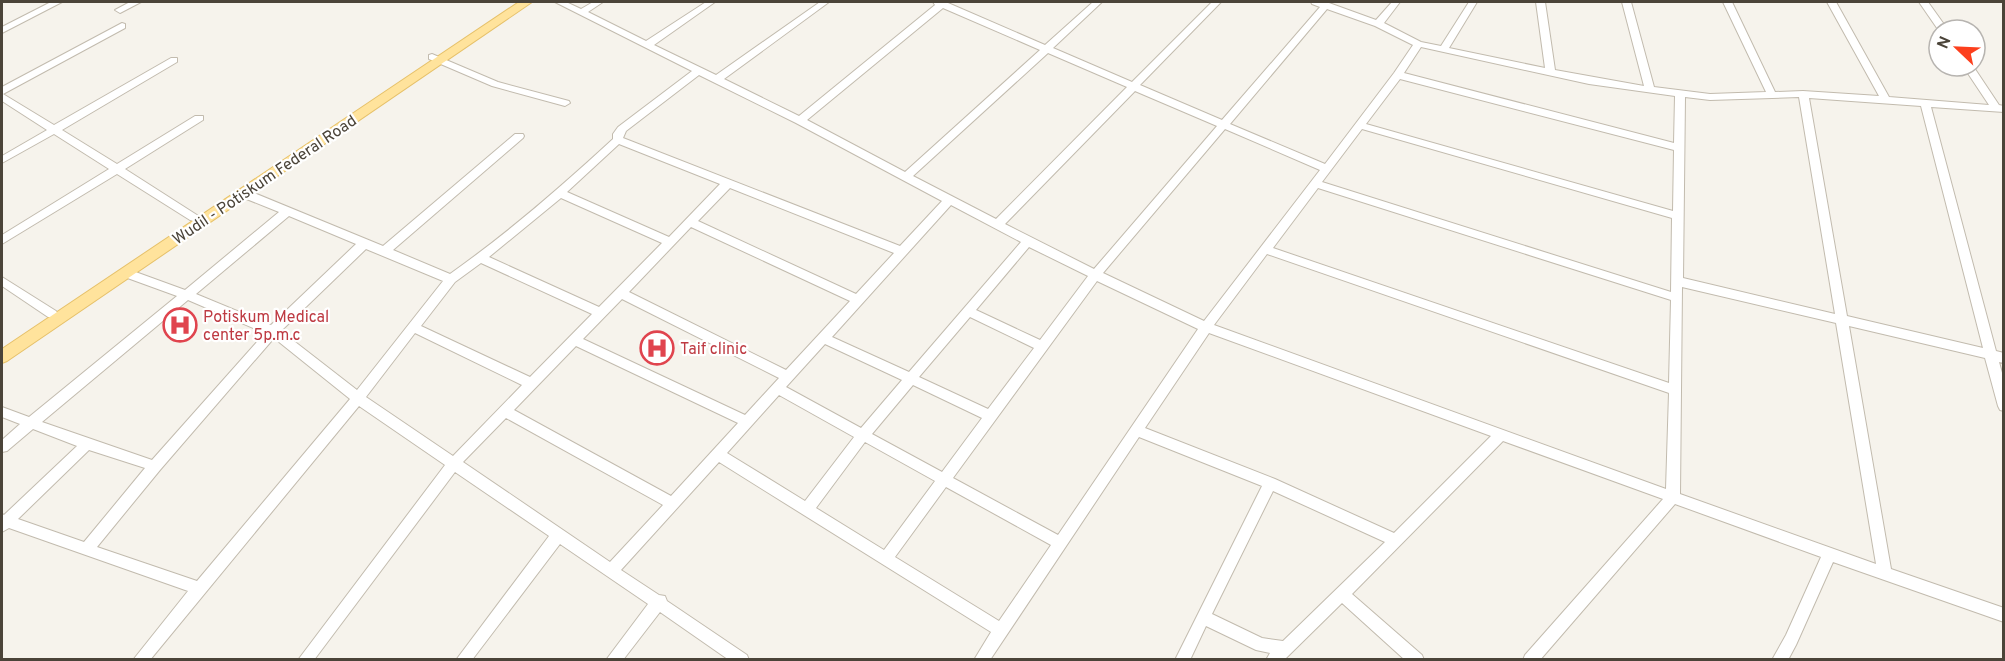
<svg xmlns="http://www.w3.org/2000/svg" width="2005" height="661" font-family="Overpass,sans-serif">
  <style>
    .lines { fill: none; stroke-linecap: round; stroke-linejoin: round }
    .minor-casing { stroke: #c2bbae; stroke-width: 2 }
    .major-casing { stroke: #e6c16a; stroke-width: 2 }
    .minor { fill: #fff; fill-rule: evenodd }
    .major { fill: #ffe39c; fill-rule: evenodd }
    .labels { text-anchor: middle; stroke-width: 4.5; stroke-linejoin: round; paint-order: stroke }
    .street-label { font-size: 16px; fill: #4b4439; stroke: #fff }
    .health-label { font-size: 16px; fill: #be3a42; stroke: #fff; text-anchor: start }
  </style>
  <rect width="100%" height="100%" fill="#f6f3ec"/>
  <g class="lines">
    <g class="minor-casing">
      <g id="minor">
        <path d="M51,2h11l-60,31v-6z"/>
        <path d="M130,2h11l-21,11 -5,-3z"/>
        <path d="M555,2h11l15,7 12,-7h10l-15,10 58,29 60,-39h9l-61,43 62,30 104,-73h9l-105,77 75,37 136,-111 -2,-3h15v1l97,42 48,-43h9l-49,46 79,34 80,-80h9l-81,83 82,35 98,-113 -8,-3 -1,-2 18,1 47,17 16,-18h8l-16,21 37,19 20,4 28,-44h8l-28,46 96,20 -9,-66h9l10,68 89,16 -22,-84h9l23,85 56,7 56,-2 -43,-90h9l43,90 28,-1 76,5 -52,-94h9l53,95 100,8 -26,-39h10l26,39 5,1v6l-73,-5 65,244 8,2v10l-5,-1 5,18v31l-4,-1 -2,-4 -13,-48 -136,-32 42,243 113,39v14l-171,-60 -37,83 -8,15h-16l14,-25 35,-78 -146,-53 -135,156h-17l2,-5 138,-156 -160,-58 -151,153 70,61 2,5h-19l-63,-57 -58,57h-18l4,-7 -14,-3 -50,-24 -16,34h-15l87,-174 -123,-49 -149,223h-16l17,-28 -272,-170 -98,108 38,25 6,1 2,5 80,54 2,5h-20l-69,-48 -37,48h-17l42,-56 -88,-60 -88,116h-16l93,-124 -94,-64 -141,188h-16l147,-195 -86,-59 -209,254h-17l55,-69 -179,-63 -7,4v-18l2,1 73,-69 -44,-17 -26,22 -5,1v-12l18,-16 -18,-7v-10l27,10 148,-121 -55,-20 -2,-3 2,-3h8l55,20 94,-78 -40,-16 -1,-3 1,-3h8l136,56 132,-112h8l1,2 -1,2 -130,112 57,24c58,-41 111,-87 163,-135v-5l5,-7 74,-56zM943,8l97,42 -135,122 -98,-52zM1327,9l48,17 38,19 -19,28 -69,91 -95,-40zM1421,47l168,37 86,12 -1,47 -270,-70zM1048,53l79,34 -131,132 -83,-43zM699,75l97,48 146,78 -42,45 -277,-108 3,-7zM1400,79l274,71 -1,61 -307,-87zM1135,91l82,35 -123,143 -89,-45zM1685,97l25,3 89,-3 36,217 -152,-36zM1809,98l112,8 62,242 -136,-32zM1225,129l95,41 -116,151 -101,-48zM1362,129l310,89 -1,74 -349,-110zM619,144l101,40 -51,53 -102,-45zM730,188l164,65 -38,41 -158,-73zM1318,188l353,112 -2,83 -396,-135zM561,198l101,45 -63,64 -110,-50zM951,205l70,37 -112,130 -77,-35zM289,216l67,28 -85,81 -75,-31zM691,227l159,74 -64,69 -157,-78zM1029,247l59,29 -48,64 -64,-30zM366,249l77,32 -86,109 -76,-59zM1267,254l402,139 -3,96 -452,-164zM481,263l111,51 -62,63 -109,-51 34,-44zM1097,281l101,48 -140,206 -105,-57zM1682,287l154,36 40,241 -196,-70zM622,299l157,79 -34,37 -162,-76zM188,300l77,33 -113,127 -110,-38zM970,317l64,31 -46,61 -69,-32zM415,333l107,52 -69,71 -87,-59zM1209,333l282,103 -97,97 -119,-54 -130,-51zM274,338l76,61 -153,182 -100,-34 63,-77zM825,344l77,36 -41,48 -75,-41zM576,346l162,77 -67,73 -157,-86zM913,385l69,33 -40,54 -70,-38zM779,395l75,42 -49,64 -78,-48zM506,418l157,87 -53,57 -147,-100zM865,442l70,39 -51,69 -68,-42zM89,450l56,18 -61,74 -66,-23zM946,487l105,58 -52,76 -104,-64zM1273,491l112,51 -102,99 -21,-3 -50,-24z"/>
        <path d="M1919,2h9l20,28 -9,1z"/>
        <path d="M122,23l3,1v4l-122,66 51,31 117,-67h6v4l-115,68 55,34 78,-48h8v4l-78,49 75,48 -6,4 -4,-1 -73,-46 -115,70v-9l107,-66 -55,-35 -52,29v-7l45,-26 -45,-29v-14z"/>
        <path d="M432,54l66,28 71,19 1,2 -5,3 -73,-20 -63,-27v-4z"/>
        <path d="M2,277l54,34 2,3 -2,3h-8l-46,-31z"/>
      </g>
    </g>
    <g class="major-casing">
      <path id="major" d="M519,2h13l-525,359 -5,2v-14z"/>
    </g>
    <use href="#minor" class="minor"/>
    <use href="#major" class="major"/>
  </g>
  <defs>
    <g id="hospital-ring" transform="scale(1.725)"><circle r="9.5" fill="#fff" stroke="#e0444e" stroke-width="1.5"/><path d="M-5-5h3v3.5h4V-5h3V5h-3V1.5h-4V5h-3Z" fill="#e0444e"/></g>
  </defs>
  <g fill-rule="evenodd">
    <use href="#hospital-ring" x="180" y="325"/>
    <use href="#hospital-ring" x="657" y="348"/>
  </g>
  <g class="labels">
    <g class="street-label">
      <text transform="translate(264 179) rotate(-34)" y="6">Wudil - Potiskum Federal Road</text>
    </g>
    <g class="health-label">
      <text x="203" y="322">Potiskum Medical<tspan x="203" dy="18">center 5p.m.c</tspan></text>
      <text x="680" y="354">Taif clinic</text>
    </g>
  </g>
  <rect width="2005" height="661" fill="none" stroke="#4b4439" stroke-width="6"/>
  <g transform="translate(1957 48) rotate(293)"><circle r="28" fill="#ffffff" stroke="#b7b4b0" stroke-width="1.5"/>
  <path d="M0-4.5L10 22L0 15L-10 22Z" fill="#fc3f1d"/>
  <text y="-9" font-size="16" font-weight="bold" text-anchor="middle" fill="#4b4439">N</text>
  </g>
</svg>
